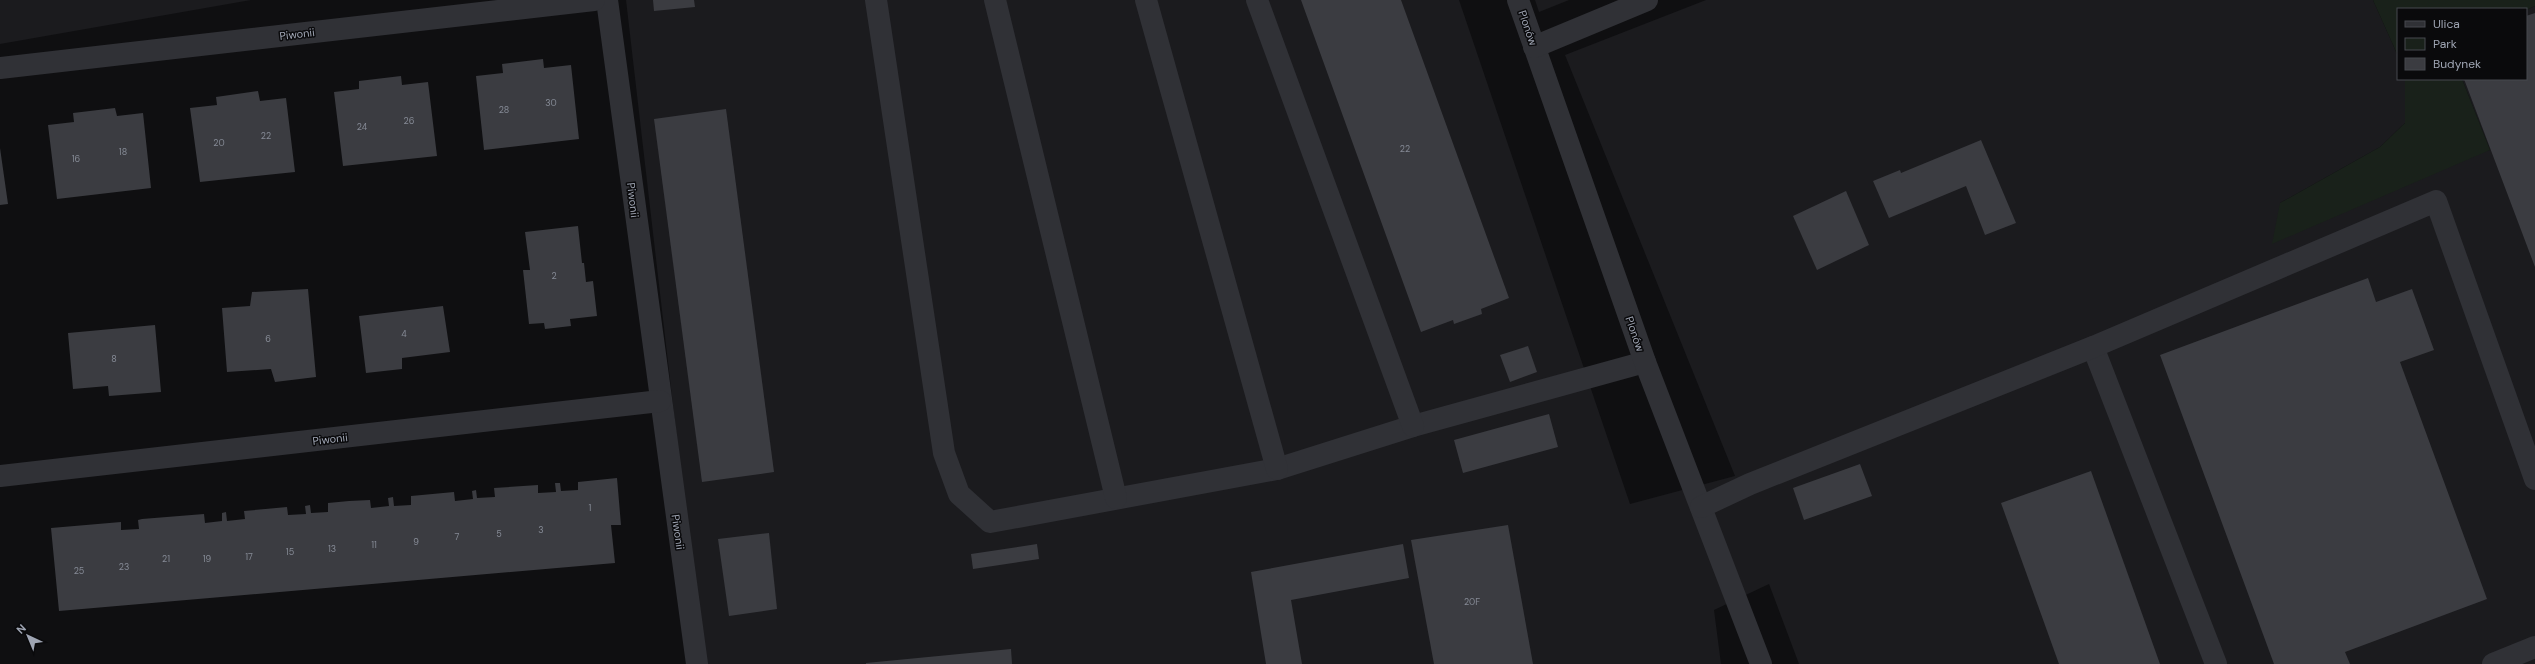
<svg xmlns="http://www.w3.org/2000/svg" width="2535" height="664" font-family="'DM Sans',sans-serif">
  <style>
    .built { fill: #1b1b1e }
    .green { fill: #19211a }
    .building { fill: #3b3c41 }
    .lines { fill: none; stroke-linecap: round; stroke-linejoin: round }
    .minor { stroke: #303136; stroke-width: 22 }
    .labels { text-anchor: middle; stroke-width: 3; stroke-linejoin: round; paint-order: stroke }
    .number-label { font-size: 9px; fill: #868b96 }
    .street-label { font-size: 11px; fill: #9fa5b3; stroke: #0a0a0c }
  </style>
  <rect width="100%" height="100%" fill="#0f0f11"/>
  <g class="built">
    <path d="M0,0h251l-251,44z"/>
    <path d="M626,0h833l171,504 105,-28 -170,-421 141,-55h667l25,56v23h7v44l-25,24 -100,56 210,-53 -28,-71h64v-69l9,-4v658h-736l-30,-80 -55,26 7,54h-1018z"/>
    <path d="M1535,0h34l-30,12z"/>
  </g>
  <g class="green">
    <path d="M2373,0h162v6l-9,4 -128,-1v47z"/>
    <path d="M2405,79h57l28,71 -218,94 8,-41 100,-56 25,-24z"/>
  </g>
  <g class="building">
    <path d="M653,0h41l1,7 -41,4z"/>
    <path d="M1301,0h100l108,298 -28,11 1,5 -28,10 -1,-4 -32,12z"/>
    <path d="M2535,13v254l-71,-188h62v-63z"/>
    <path d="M543,59l1,9 27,-3 8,74 -95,11 -8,-74 27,-3 -1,-9z"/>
    <path d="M401,76l1,9 26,-3 9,74 -94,10 -9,-74 25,-3v-8z"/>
    <path d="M258,91l2,10 26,-3 9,74 -95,10 -10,-74 27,-3 -1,-8z"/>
    <path d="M115,108l2,8 26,-3 8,75 -94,11 -9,-74 26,-3 -1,-9z"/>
    <path d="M726,109l48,363 -72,10 -48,-363z"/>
    <path d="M1981,140l35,83 -31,12 -19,-49 -77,32 -16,-37 27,-11 1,3z"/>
    <path d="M0,148l8,56 -8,1z"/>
    <path d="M1846,191l23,54 -52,25 -24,-54z"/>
    <path d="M578,226l4,37h2l2,19 7,-1 4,35 -27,3 1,7 -26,3 -1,-6 -15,1 -6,-54h7l-5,-38z"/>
    <path d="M2368,278l8,24 36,-13 22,61 -34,12 87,237 -142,53 5,12h-76l-114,-309z"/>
    <path d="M308,289l8,88 -41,5 -4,-13 -44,3 -5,-64 28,-2 2,-14z"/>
    <path d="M443,306l7,46 -48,6v11l-36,4 -7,-57z"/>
    <path d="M155,325l6,67 -52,4 -1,-10 -35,3 -5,-56z"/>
    <path d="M1528,346l9,26 -27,10 -10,-27z"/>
    <path d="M1549,414l9,33 -95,26 -9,-33z"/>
    <path d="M1860,464l12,32 -68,24 -11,-32z"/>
    <path d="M2091,471l69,193h-101l-58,-161z"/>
    <path d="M617,478l4,47h-10l4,38 -556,48 -8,-83 70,-6v8l18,-1 -1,-9 4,-1 62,-5 1,9 17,-2v-8l4,-1 1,9 18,-2 -1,-8 43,-4 1,8 18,-1 -1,-8 5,-1 1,8 17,-1v-9l21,-2 21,-1 1,8 18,-2 -1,-8 5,-1 1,9 17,-1v-9l43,-4 1,9 18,-2 -1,-8 4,-1 1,8 18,-1 -1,-9 44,-3v8l18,-1 -1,-9h5l1,8 17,-1v-8z"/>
    <path d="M1508,525l25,139h-99l-23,-124z"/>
    <path d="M769,533l8,76 -48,7 -11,-77z"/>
    <path d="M1037,544l2,15 -66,10 -2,-15z"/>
    <path d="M1403,544l6,34 -118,22 11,64h-36l-15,-92z"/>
    <path d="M1011,649l1,15h-146v-1z"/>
  </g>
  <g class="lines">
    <g class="minor">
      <path d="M607,0l90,664"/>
      <path d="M876,0l68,453 15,41 31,28 287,-53 136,-43 232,-64"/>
      <path d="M995,0l121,498"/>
      <path d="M1146,0l131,469"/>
      <path d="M1257,0l156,426"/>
      <path d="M1518,0l127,362 116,302"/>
      <path d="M1534,47l113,-47"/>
      <path d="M0,68l594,-68"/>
      <path d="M2093,347l123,317"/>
      <path d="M0,476l660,-75"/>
      <path d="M1701,507l49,-23 343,-137 343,-146 99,278"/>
      <path d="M2493,664l42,-17"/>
    </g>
  </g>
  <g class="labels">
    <g class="number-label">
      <text x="551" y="106">30</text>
      <text x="504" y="113">28</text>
      <text x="409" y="124">26</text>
      <text x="362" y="130">24</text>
      <text x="266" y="139">22</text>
      <text x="219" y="146">20</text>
      <text x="1405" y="152">22</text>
      <text x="123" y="155">18</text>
      <text x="76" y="162">16</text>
      <text x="554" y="279">2</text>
      <text x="404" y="337">4</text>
      <text x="268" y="342">6</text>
      <text x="114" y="362">8</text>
      <text x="590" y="511">1</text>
      <text x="541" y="533">3</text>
      <text x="499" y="537">5</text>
      <text x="457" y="540">7</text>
      <text x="416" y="545">9</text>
      <text x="374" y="548">11</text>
      <text x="332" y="552">13</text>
      <text x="290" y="555">15</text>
      <text x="249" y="560">17</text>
      <text x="166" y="562">21</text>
      <text x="207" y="562">19</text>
      <text x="124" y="570">23</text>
      <text x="79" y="574">25</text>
      <text x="1472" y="605">20F</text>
    </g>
    <g class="street-label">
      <text transform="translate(1528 28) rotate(71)" y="4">Plonów</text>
      <text transform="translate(297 34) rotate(-7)" y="4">Piwonii</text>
      <text transform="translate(633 200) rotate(83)" y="4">Piwonii</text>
      <text transform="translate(1635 334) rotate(71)" y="4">Plonów</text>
      <text transform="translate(330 439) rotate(-7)" y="4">Piwonii</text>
      <text transform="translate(678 532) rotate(82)" y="4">Piwonii</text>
    </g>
  </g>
  <rect x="2397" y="8" width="130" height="72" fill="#0a0a0c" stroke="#46484f"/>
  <rect x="2405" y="21" width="20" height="6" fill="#303136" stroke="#46484f"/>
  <text x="2433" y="28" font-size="12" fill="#9fa5b3">Ulica</text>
  <rect x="2405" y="38" width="20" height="12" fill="#19211a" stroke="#46484f"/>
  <text x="2433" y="48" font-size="12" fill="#9fa5b3">Park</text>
  <rect x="2405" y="58" width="20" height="12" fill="#3b3c41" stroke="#46484f"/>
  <text x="2433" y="68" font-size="12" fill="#9fa5b3">Budynek</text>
  <g transform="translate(28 636) rotate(316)" stroke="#0a0a0c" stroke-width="3" paint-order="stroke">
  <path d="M0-3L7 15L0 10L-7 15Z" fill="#9fa5b3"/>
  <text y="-6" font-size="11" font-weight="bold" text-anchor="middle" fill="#9fa5b3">N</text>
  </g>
</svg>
